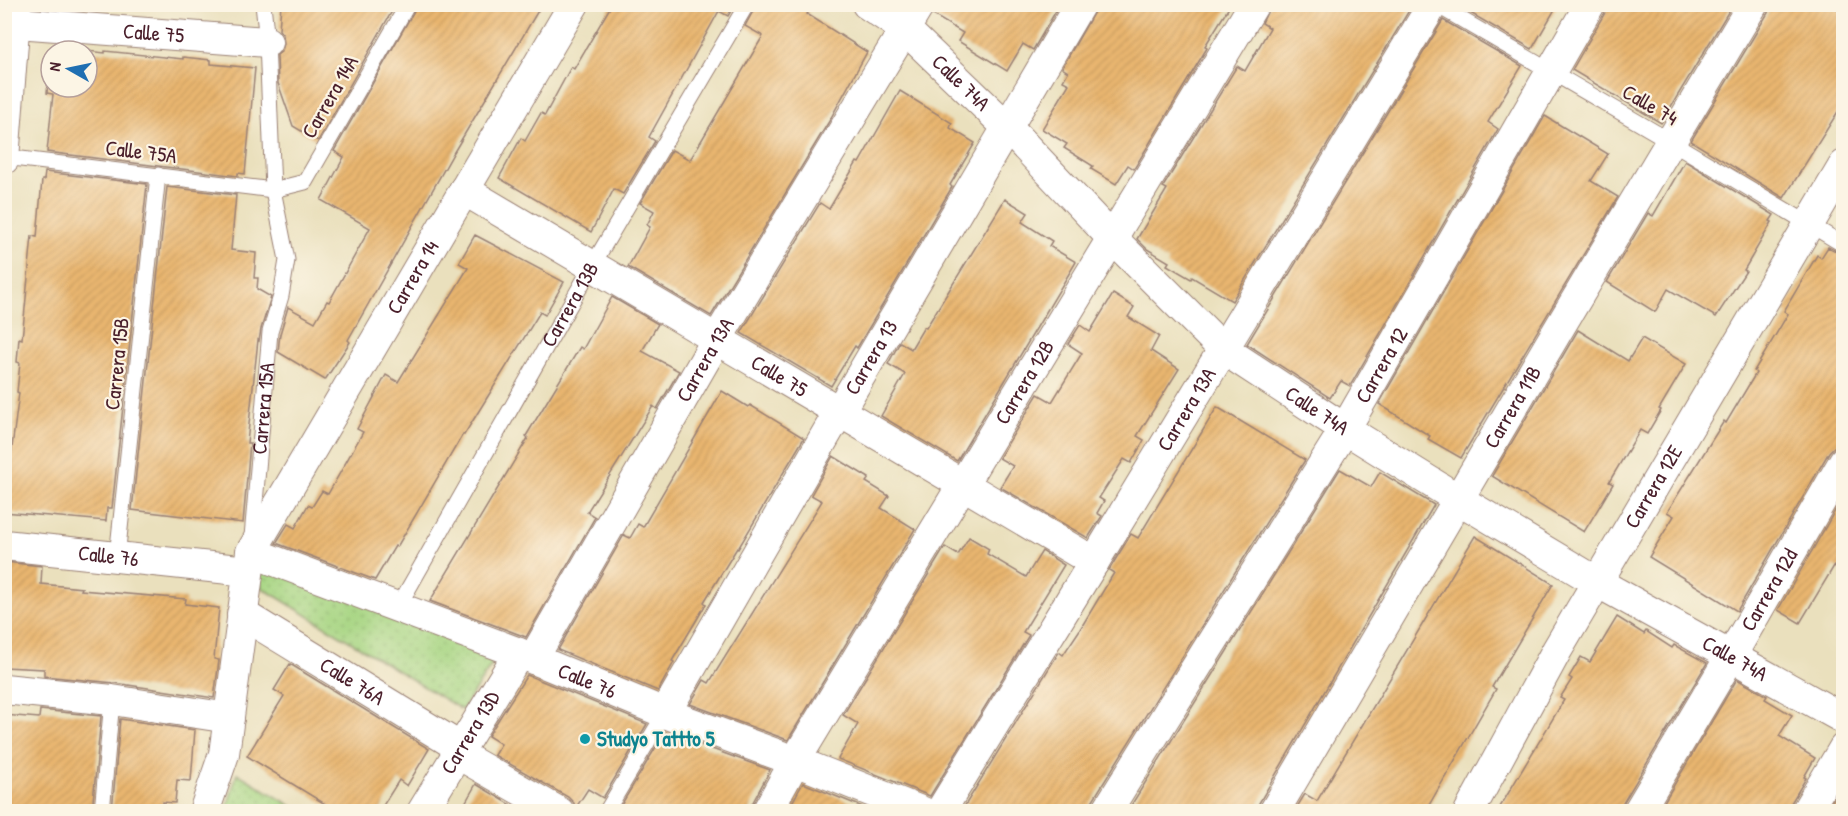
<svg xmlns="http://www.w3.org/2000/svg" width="1848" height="816" font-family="'Patrick Hand',sans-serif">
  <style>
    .green { fill: url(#green-dots); stroke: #797a58; stroke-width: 1.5 }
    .building { fill: url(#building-hatch) }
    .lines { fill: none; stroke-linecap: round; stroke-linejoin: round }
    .service-casing { stroke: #9a8074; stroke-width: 17 }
    .minor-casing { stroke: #9a8074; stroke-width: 32 }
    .service { stroke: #fff; stroke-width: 15 }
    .minor { stroke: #fff; stroke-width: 30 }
    .culture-dot { fill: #0f9aa8; stroke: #fcf5e5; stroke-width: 2 }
    .labels { text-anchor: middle; stroke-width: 4.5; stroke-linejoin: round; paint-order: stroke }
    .street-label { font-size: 21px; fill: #4a1f2b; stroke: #fcf5e5 }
    .culture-label { font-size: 21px; font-weight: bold; fill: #0d838f; stroke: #fcf5e5; text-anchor: start }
  </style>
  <defs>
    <pattern id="green-dots" width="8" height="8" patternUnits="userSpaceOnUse" patternTransform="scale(1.5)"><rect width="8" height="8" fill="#a8d684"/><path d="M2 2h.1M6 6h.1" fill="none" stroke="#92b772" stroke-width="1.8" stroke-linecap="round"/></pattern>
    <pattern id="building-hatch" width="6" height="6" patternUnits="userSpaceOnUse" patternTransform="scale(1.5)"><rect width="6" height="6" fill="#e9b66f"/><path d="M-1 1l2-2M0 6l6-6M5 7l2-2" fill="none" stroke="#c99c60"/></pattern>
  </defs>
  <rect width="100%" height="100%" fill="#fcf5e5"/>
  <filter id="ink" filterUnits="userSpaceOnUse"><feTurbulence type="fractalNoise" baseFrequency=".0167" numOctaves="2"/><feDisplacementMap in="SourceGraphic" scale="12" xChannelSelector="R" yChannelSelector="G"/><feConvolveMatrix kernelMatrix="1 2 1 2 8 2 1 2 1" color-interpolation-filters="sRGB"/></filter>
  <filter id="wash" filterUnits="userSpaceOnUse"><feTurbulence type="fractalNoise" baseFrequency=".008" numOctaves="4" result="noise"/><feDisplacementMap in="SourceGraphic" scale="24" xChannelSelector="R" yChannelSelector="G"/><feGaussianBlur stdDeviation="1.35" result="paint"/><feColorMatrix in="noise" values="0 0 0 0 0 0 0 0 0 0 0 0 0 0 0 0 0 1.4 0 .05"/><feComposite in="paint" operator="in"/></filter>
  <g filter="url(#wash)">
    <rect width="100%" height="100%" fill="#eae0bd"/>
    <g class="green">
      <path d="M263,562l237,90 -38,58 -203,-124z"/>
      <path d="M237,773l63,38h-74z"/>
    </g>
    <g id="blocks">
      <g class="building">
        <path d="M281,4h115l-78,137 -25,-15 -15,-43 -1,-28 5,-4 2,-8 -1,-8 -4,-5z"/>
        <path d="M418,4h124l-88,148 -106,188 2,2 -25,38 -47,-28 2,-18 8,-27 27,15 12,-21 2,1 41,-74 -49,-28 23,-43 -10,-6z"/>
        <path d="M612,4h123l-7,12 -9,-5 -70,126 6,4 -32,53 -9,-5 -23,43 -92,-54 22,-40 4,3 16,-28 4,2 26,-48 3,2z"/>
        <path d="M757,4h56l-6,10 60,38 -39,71 -117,193 -83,-49 22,-40 -3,-2 7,-14 -14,-8 32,-53 18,10 73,-124 -18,-10z"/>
        <path d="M937,4h123l-27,46 -10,-6 -16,27 -49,-30 5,-8 -30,-18z"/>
        <path d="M1231,4l-26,42 2,2 -73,121 -6,-4 -12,19 -25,-15 2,-3 -29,-18 3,-4 -25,-15 27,-45 -6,-3 5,-9 -6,-4 36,-63z"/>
        <path d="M1271,4h142l-181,297 -40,-24 -1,2 -24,-14 2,-3 -22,-13 -10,-10 30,-50 -4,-2 74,-121 8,5 25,-43 -8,-5z"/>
        <path d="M1455,4h103l-26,45z"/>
        <path d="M1610,4h123l-72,119 -89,-53z"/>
        <path d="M1770,4h59l15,9v89l-60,96 -93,-57 77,-128z"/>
        <path d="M1443,20l79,46 -34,56 10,7 -148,257 -9,-5 -11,17 -83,-54z"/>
        <path d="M51,47l34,4h-34v36h36v-36l18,2v-2l78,8v-2l28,3v4l44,4 -10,106 -7,-1v3l-191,-24 6,-58 -6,-1z"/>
        <path d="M900,91l52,32 -2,5 25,15 -25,42 2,2 -95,161 -2,-2 -24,40 -90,-53 79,-130 9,6 28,-47 2,1z"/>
        <path d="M1545,116l63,38 -17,27 27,16 -157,261 -33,-19 2,-3 -51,-32z"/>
        <path d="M1685,161l89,54 -4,6 2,1 -28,48 2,1 -30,46 -48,-28 -13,23 -48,-30 41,-69 5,3z"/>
        <path d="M45,172l102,12 -35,324h-5l-1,13 -102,-9v-26h3l12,-93 -2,-1 3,-29 -3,-1 2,-24 3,1 10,-103 5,1 5,-57h2z"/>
        <path d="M167,187l69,8 -5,55 25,3 -2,25h4l-1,11 14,8 -10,32 -2,12 -1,-1 -11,103h3l-7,80 -111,-13z"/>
        <path d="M1005,199l23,14 -6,9 30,19 -3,5 27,16 -119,199 -76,-45 24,-42 -17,-10 12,-22 11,7 13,-22 2,1z"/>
        <path d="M475,235l89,47 -19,33 -5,-3 -76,123 -1,-1 -66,113 -2,-1 -20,34 -99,-37 12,-19 7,4 13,-23 4,2 10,-16 6,3 35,-62 -6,-3 29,-54 12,7 70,-114 -9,-5z"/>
        <path d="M1828,247l16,8v185l-3,5 -6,1 -6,6 -92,159 -88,-54 25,-41 -7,-4 57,-91 2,2 30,-50 -2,-2 34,-57 -4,-3 33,-56 4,3z"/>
        <path d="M1113,294l21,13 -6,10 31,19 -8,15 28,18 -42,67 7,4 -13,23 -7,-4 -25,39 5,3 -7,12 5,3 -14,22 -88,-51 13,-21 -14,-8 39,-64 14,8 30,-49 -14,-9 12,-19 10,7z"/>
        <path d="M612,297l46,27 -16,27 37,20 -22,38 -4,-3 -66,106 8,5 -69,120 -96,-36 98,-163 -2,-2 54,-89 3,2z"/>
        <path d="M1578,330l50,31 14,-23 44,26 -27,45 2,1 -14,24 -7,-4 -31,52 4,2 -29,48 -92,-56z"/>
        <path d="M722,391l26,16 2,-2 54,33 -66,111 -1,-1 -33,54 2,2 -34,57 2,1 -16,29 -100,-41 66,-115 6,3 8,-14 5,3z"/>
        <path d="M1217,407l88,53 -214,343 -2,9h-128l98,-160 4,3 16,-24 35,-58 -5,-3 22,-36 7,4z"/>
        <path d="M833,456l36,22 -3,4 23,14 -8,12 34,21 -127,211 -98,-36 14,-24 5,3 113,-182 -11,-6z"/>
        <path d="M1340,469l31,18 9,-15 54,33 -175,298 -2,9h-130z"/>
        <path d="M1840,502l4,1v68l-10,-5 -34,57 -22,-13z"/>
        <path d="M1475,536l78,48 -61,103 4,2 -71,123h-131l11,-18 12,7z"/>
        <path d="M969,537l20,12 -2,5 39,23 16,-26 22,14 -41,67 6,3 -99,161 -92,-37 20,-35 -15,-9 102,-168 13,8z"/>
        <path d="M4,562l38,4 -1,18 41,4 -1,2 105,9 -1,5 34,4 -5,51 5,1 -5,38 -99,-15 -71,-7v-7l-40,-2z"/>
        <path d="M1617,617l27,17 2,-3 26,17 2,-3 33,18 -84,140 -2,9h-124l67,-112 -4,-2 12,-19 -3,-2 12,-20 9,5z"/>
        <path d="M290,664l139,85 -22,37 -8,-6 -20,32h-41l-91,-56 37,-60 -10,-6z"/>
        <path d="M527,675l120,49 -44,74 -15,-9 -13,20 -1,-6 -6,-6 -74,-42 7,-11 -13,-8z"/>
        <path d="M1737,679l30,17 -2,3 27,16 -13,21 36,22 -11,19 2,1 -15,25 -2,9h-131z"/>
        <path d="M40,710l61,6 -9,96h-88v-97l35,3z"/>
        <path d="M120,719l75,11 -4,51 -14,-1 -2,23 -12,-1 -1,10h-50z"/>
        <path d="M665,732l105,38 -18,34 -2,8h-123l-7,-5z"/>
        <path d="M803,783l72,29h-88z"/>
        <path d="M476,784l47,28h-63z"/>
        <path d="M1835,796l9,5v11h-18z"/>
      </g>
    </g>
  </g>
  <g filter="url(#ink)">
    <use href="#blocks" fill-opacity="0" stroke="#9a8074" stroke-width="1.5"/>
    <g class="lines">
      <g class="service-casing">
        <g id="service">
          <path d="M1435,4l235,137 174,104"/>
          <path d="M5,157l268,33 32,-8 103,-178"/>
          <path id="s1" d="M252,537l18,-205 11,-36 6,-36 -14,-70 -6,-148 -4,-38"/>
          <path d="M117,557l41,-382"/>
          <path id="s2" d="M398,607l194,-341 155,-262"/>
          <path d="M102,812l10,-112"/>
          <path d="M606,812l59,-99"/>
        </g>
      </g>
      <g class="minor-casing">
        <g id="minor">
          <path id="s3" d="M867,4l39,26 102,98 104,110 111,111 122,80 113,70 139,83 247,137"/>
          <path id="s4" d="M4,22l263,20"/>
          <path d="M4,159l12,-155"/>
          <path id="s5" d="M464,190l630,372"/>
          <path id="s6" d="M4,545l244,26"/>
          <path id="s7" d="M251,552l268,101 146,60 130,48 128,51"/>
          <path id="s8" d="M242,614l219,134"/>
          <path id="s9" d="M533,659l184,-320 203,-335"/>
          <path d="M4,689l108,11 117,18"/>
          <path id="s10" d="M665,713l174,-301 241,-408"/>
          <path d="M458,754l101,58"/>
          <path id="s11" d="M204,812l20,-58 27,-202 323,-548"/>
          <path id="s12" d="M422,812l97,-159"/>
          <path id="s13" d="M767,812l28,-51 459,-757"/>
          <path id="s14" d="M940,812l154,-250 339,-558"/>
          <path id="s15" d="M1106,812l239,-383 245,-425"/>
          <path id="s16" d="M1274,812l287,-487 192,-321"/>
          <path id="s17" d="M1469,812l88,-162 287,-485"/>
          <path id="s18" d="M1638,812l93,-156 113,-195"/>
          <path d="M1806,812l38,-64"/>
        </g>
      </g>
      <use href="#service" class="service"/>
      <use href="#minor" class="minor"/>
    </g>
  </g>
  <circle class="culture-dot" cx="585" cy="739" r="6"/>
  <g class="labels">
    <g class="street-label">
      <text dy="7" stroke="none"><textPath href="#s4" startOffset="150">Calle 75</textPath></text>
      <text dy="7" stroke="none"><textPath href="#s3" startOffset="123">Calle 74A</textPath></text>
      <text transform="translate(330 97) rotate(-60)" y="7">Carrera 14A</text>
      <text transform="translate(1650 105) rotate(30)" y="7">Calle 74</text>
      <text transform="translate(141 152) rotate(7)" y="7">Calle 75A</text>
      <text dy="7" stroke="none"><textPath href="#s11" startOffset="584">Carrera 14</textPath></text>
      <text dy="7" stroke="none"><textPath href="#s2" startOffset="348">Carrera 13B</textPath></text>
      <text dy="7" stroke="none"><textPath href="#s10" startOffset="411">Carrera 13</textPath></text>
      <text dy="7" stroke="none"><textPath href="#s9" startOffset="345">Carrera 13A</textPath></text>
      <text transform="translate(117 364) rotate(-84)" y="7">Carrera 15B</text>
      <text dy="7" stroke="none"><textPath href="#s15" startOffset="525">Carrera 12</textPath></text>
      <text dy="7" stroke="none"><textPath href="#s5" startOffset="366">Calle 75</textPath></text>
      <text dy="7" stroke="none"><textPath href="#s13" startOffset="501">Carrera 12B</textPath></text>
      <text dy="7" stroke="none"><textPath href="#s16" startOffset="470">Carrera 11B</textPath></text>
      <text dy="7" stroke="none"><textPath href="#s1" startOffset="129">Carrera 15A</textPath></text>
      <text dy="7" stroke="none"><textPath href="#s14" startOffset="472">Carrera 13A</textPath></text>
      <text dy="7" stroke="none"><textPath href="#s3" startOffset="609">Calle 74A</textPath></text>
      <text dy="7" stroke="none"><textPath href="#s17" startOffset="374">Carrera 12E</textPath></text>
      <text dy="7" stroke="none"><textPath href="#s6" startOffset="105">Calle 76</textPath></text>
      <text dy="7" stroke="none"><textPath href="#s18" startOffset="258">Carrera 12d</textPath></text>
      <text dy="7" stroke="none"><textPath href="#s3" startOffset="1095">Calle 74A</textPath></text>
      <text dy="7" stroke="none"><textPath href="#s8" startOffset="129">Calle 76A</textPath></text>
      <text dy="7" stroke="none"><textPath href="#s7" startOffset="360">Calle 76</textPath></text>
      <text dy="7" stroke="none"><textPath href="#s12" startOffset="93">Carrera 13D</textPath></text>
    </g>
    <g class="culture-label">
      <text x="597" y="746">Studyo Tattto 5</text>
    </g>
  </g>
  <rect width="1848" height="816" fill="none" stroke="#fcf5e5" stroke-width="24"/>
  <g transform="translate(69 69) rotate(279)"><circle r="28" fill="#fcf5e5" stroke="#b59f9b" stroke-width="1.5"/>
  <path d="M0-4.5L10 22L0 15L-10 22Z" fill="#1f6fb2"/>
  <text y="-9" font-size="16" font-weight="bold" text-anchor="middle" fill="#4a1f2b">N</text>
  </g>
</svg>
